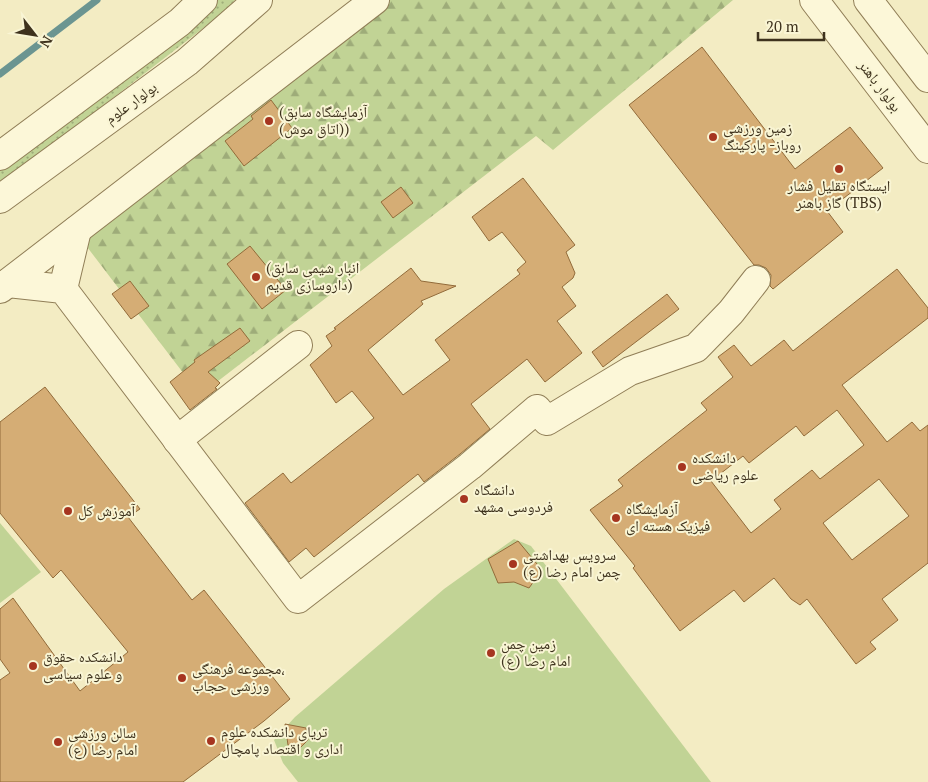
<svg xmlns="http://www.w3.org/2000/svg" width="928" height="782" font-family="'PT Serif','Noto Naskh Arabic',serif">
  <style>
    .grass { fill: url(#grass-dots) }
    .forest { fill: url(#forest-firs) }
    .green { fill: #c1d395 }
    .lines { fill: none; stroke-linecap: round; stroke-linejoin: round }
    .stream { stroke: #6b9591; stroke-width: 7 }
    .building { fill: #d5ad75; stroke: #926b3a; fill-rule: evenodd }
    .minor-casing { stroke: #907e57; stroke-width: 30 }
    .minor { stroke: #fcf7d8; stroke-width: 28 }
    .poi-dot { fill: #a63520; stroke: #f9f5d4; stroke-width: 2 }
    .labels { text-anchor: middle; stroke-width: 4; stroke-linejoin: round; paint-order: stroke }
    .street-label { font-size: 15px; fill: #3e321d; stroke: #f9f5d4 }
    .poi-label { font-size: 15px; fill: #3e321d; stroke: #f9f5d4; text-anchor: start }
  </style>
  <defs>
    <pattern id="grass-dots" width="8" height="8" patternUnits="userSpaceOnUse" patternTransform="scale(1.25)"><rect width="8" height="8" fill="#c1d395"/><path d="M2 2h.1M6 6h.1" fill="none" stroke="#9eac79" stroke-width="1.8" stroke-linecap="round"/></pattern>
    <pattern id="forest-firs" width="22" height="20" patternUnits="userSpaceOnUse" patternTransform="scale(1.25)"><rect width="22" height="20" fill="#c1d395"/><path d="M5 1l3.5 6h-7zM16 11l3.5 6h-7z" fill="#9eac79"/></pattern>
  </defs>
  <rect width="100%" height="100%" fill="#f3ecc3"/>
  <path class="grass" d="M216,0h19l-11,12 -177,137 -47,32v-15z"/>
  <path class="forest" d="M390,0h343l-180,150 -17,-14 -336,259 -119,-156z"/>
  <g class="green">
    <path d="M0,523l41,49 -41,31z"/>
    <path d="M514,539l17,7 180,236h-413l-15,-19 -9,-23 21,-23 149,-128z"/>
  </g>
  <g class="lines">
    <path class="stream" d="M0,74l97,-74"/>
  </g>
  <g class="building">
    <path d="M702,47l93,122 55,-42 33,41 -56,43 16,21 -70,57 -3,-3 1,-11 -5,-7 -7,-3h-5l-125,-160z"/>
    <path d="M271,100l21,28 -48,38 -19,-25 28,-22 -2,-3z"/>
    <path d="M523,178l52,67 -9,7 9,21 -2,5 -11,9 14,19 -19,15 25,32 -37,29 -18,-23 -56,45 19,25 -30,25 -36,28 -6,-8 -104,83 -8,-9 -17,14 -44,-59 38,-30 8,10 83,-65 -22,-27 -16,12 -26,-38 22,-19 -6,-10 10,-7 -2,-1 77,-60 10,13 35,5 -35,15 2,3 -55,46 35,45 47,-35 -15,-20 85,-66 -3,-4 9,-8 -24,-30 -13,9 -17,-24z"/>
    <path d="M401,187l12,16 -20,15 -12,-16z"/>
    <path d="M250,246l36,44 -24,19 -35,-45z"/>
    <path d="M897,269l31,39v10l-86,67 45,57 25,-20 8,9 8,-6v138l-46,36 16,21 -28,22 6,7 -20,15 -49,-65 -7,6 -9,-6 -17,-21 -30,24 -10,-12 -54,41 -47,-63 2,-2 -45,-56 33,-24 -5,-6 89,-70 -6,-7 32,-26 -15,-20 16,-12 17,21 33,-26 9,11zM837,410l27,35 -44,34 -8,-9 -38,30 7,9 -30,24 -40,-52 32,-25 6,7 47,-37 8,10zM879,479l30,37 -57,44 -29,-37z"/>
    <path d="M130,281l19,25 -18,13 -19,-25z"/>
    <path d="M667,294l12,15 -76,58 -11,-15z"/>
    <path d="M240,328l10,13 -42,31 12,11 -5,5 2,1 -27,21 -20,-28 25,-20 -1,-2z"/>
    <path d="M45,387l95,122 -12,8 64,83 12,-10 86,109 -26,22 -81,61h-183v-102l10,-7 -10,-14v-50l13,-11 67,93 48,-39 -67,-82 -8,8 -53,-65v-91z"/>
    <path d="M518,541l24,29 -13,18 -15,-6 -16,1 -10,-24z"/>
    <path d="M285,724l21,4 2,12 -8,8 -12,-3z"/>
  </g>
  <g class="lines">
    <g class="minor-casing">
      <g id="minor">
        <path d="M814,0l114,149"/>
        <path d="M868,0l60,78"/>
        <path d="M0,156l180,-134 23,-22"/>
        <path d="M0,199l187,-137 71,-62"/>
        <path d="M8,283l55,6 235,310 172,-133 67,-57 10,12 83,-50 66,-23 35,-36 25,-32"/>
        <path d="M0,289l375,-289"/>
        <path d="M63,289l14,-59"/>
        <path d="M177,440l121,-95"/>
      </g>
    </g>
    <use href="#minor" class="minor"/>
  </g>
  <g class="poi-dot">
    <circle cx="269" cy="121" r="5"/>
    <circle cx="713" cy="137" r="5"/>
    <circle cx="839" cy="169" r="5"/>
    <circle cx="256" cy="277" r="5"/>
    <circle cx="682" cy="467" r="5"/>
    <circle cx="464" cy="499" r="5"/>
    <circle cx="68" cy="511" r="5"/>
    <circle cx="616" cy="518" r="5"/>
    <circle cx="513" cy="564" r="5"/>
    <circle cx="491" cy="653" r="5"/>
    <circle cx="33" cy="666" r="5"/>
    <circle cx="182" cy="678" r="5"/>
    <circle cx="211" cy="741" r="5"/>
    <circle cx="58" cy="742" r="5"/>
  </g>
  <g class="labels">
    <g class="street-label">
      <text transform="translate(880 86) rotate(53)" y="5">بولوار باهنر</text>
      <text transform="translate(131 103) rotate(-36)" y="5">بولوار علوم</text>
    </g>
    <g class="poi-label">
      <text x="279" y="117">(آزمایشگاه سابق<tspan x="279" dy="17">(اتاق موش))</tspan></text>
      <text x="723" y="133">زمین ورزشی<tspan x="723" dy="17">روباز- پارکینگ</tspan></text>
      <text x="839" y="191" text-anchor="middle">ایستگاه تقلیل فشار<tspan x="839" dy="17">گاز باهنر (TBS)</tspan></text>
      <text x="266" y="273">(انبار شیمی سابق<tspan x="266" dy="17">داروسازی قدیم)</tspan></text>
      <text x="692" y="463">دانشکده<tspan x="692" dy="17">علوم ریاضی</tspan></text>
      <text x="474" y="495">دانشگاه<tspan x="474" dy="17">فردوسی مشهد</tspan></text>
      <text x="626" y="514">آزمایشگاه<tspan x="626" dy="17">فیزیک هسته ای</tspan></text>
      <text x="78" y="516">آموزش کل</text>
      <text x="523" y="560">سرویس بهداشتی<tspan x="523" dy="17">چمن امام رضا (ع)</tspan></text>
      <text x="501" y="649">زمین چمن<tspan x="501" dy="17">امام رضا (ع)</tspan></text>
      <text x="43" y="662">دانشکده حقوق<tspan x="43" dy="17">و علوم سیاسی</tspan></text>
      <text x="192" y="674">مجموعه فرهنگی،<tspan x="192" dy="17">ورزشی حجاب</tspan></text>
      <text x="221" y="737">تریای دانشکده علوم<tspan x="221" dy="17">اداری و اقتصاد پامچال</tspan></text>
      <text x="68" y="738">سالن ورزشی<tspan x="68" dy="17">امام رضا (ع)</tspan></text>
    </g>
  </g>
  <g transform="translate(35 35) rotate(121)" stroke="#f9f5d4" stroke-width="4" paint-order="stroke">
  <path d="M0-4L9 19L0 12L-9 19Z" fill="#3e321d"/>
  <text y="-8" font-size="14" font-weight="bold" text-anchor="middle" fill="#3e321d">N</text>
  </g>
  <path d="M758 32v8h66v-8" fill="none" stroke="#3e321d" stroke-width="2.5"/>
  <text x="766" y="32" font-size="15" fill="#3e321d" stroke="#f9f5d4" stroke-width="4" paint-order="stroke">20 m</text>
</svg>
